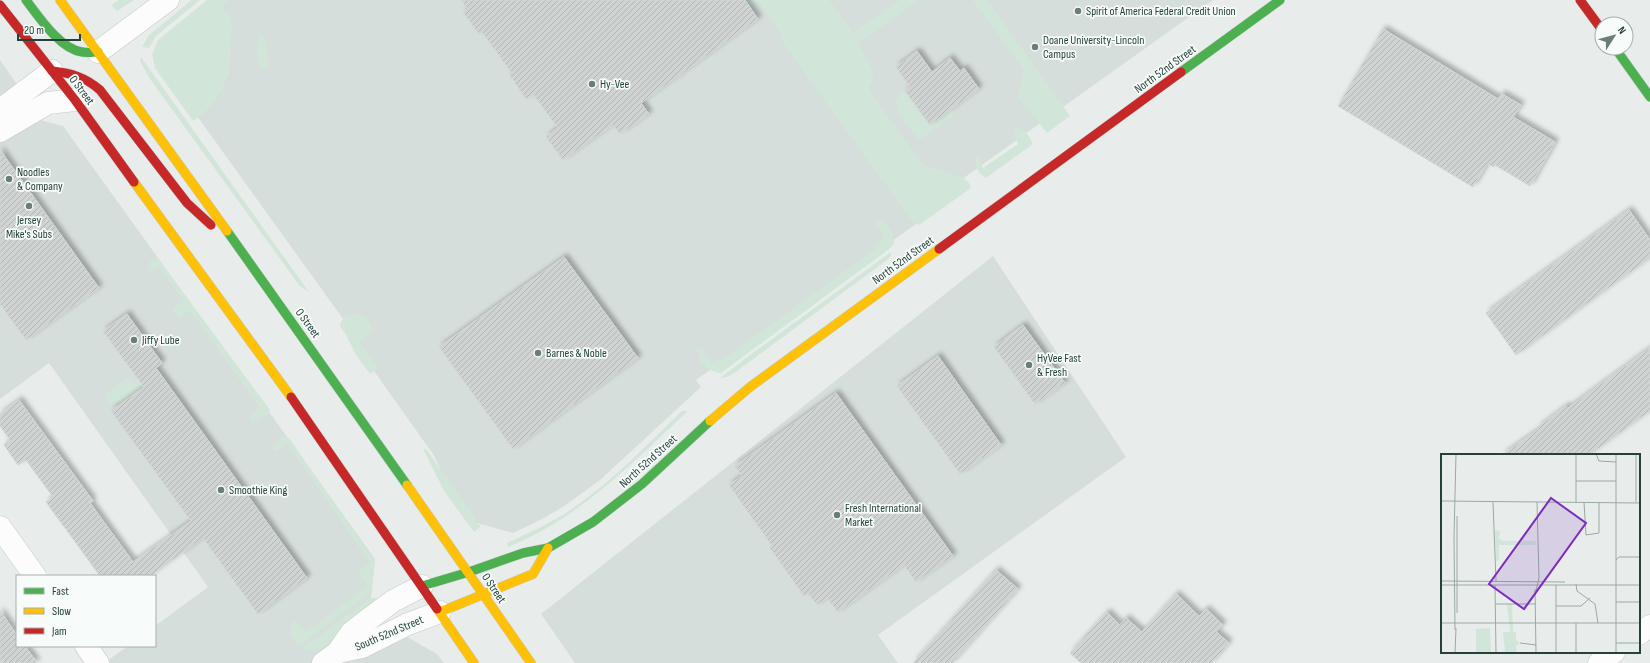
<svg xmlns="http://www.w3.org/2000/svg" width="1650" height="663" font-family="'Sofia Sans Condensed',sans-serif">
  <style>
    .built { fill: #d6dedb }
    .green { fill: #d1e6d8 }
    .building { fill: url(#building-hatch); stroke: #d1d6d4; filter: url(#shadow) }
    .lines { fill: none; stroke-linecap: round; stroke-linejoin: round }
    .street-casing { stroke: #c5cac8; stroke-width: 23 }
    .fast-casing { stroke: #c3cbc8; stroke-width: 10 }
    .slow-casing { stroke: #c3cbc8; stroke-width: 10 }
    .jam-casing { stroke: #c3cbc8; stroke-width: 10 }
    .street { stroke: #fcfcfc; stroke-width: 22 }
    .fast { stroke: #4caf50; stroke-width: 9 }
    .slow { stroke: #ffc107; stroke-width: 9 }
    .jam { stroke: #c62828; stroke-width: 9 }
    .poi-dot { fill: #697e78; stroke: #f7fbf9; stroke-width: 1.5 }
    .labels { text-anchor: middle; stroke-width: 3.5; stroke-linejoin: round; paint-order: stroke }
    .poi-label { font-size: 12px; fill: #24423a; stroke: #f7fbf9; text-anchor: start }
    .street-label { font-size: 12px; fill: #24423a; stroke: #f7fbf9 }
    .inset-road { fill: none; stroke: #9aa9a4; stroke-width: 1 }
    .view { fill: #7b2cbf; fill-opacity: 0.15; stroke: #7b2cbf; stroke-width: 2 }
    .inset-edge { fill: none; stroke: #24423a; stroke-width: 2 }
  </style>
  <defs>
    <pattern id="building-hatch" width="6" height="6" patternUnits="userSpaceOnUse"><rect width="6" height="6" fill="#cfd4d2"/><path d="M-1 1l2-2M0 6l6-6M5 7l2-2" fill="none" stroke="#b2b7b5"/></pattern>
    <filter id="shadow"><feDropShadow dx="3.5" dy="-3.5" stdDeviation="2" flood-color="#0004"/></filter>
  </defs>
  <rect width="100%" height="100%" fill="#e8edeb"/>
  <g class="built">
    <path d="M221,0h992l-269,192 6,8 -254,180 5,7 -101,93 -37,27 -19,11 -31,15 -43,-12 -22,-36 -15,-31 -74,-104 -8,-20 -154,-214 17,-15 7,-10 7,-18 2,-24 -1,-11 -10,-24z"/>
    <path d="M0,60l23,33 -23,17z"/>
    <path d="M25,116l38,10 312,433 -6,60 -18,14 44,-3 42,24 7,9h-340l24,-17h27v-20l53,-39 -159,-224 -49,36v-268z"/>
    <path d="M993,256l133,201 -248,178 20,28h-323l-34,-49z"/>
  </g>
  <g class="green">
    <path d="M119,0h15l-17,11 -6,-6z"/>
    <path d="M192,0h8l-44,36 -7,12 -7,-1 7,-12z"/>
    <path d="M207,0h21l-6,6 1,5 5,1c6,15 4,17 2,33 -1,9 1,18 -2,27 -4,20 -18,38 -35,49l-38,-53 -3,-14 6,-14z"/>
    <path d="M745,0h84l24,33 47,-33h19l-61,43 14,26 1,11 -4,7 2,6 52,72 41,13 5,5 2,5 -52,37 -7,-4 -128,-177 -4,-11 -22,-32 -8,6z"/>
    <path d="M973,0h14l83,116 -23,17 -29,-36 6,-27z"/>
    <path d="M260,36l4,2 5,25 -1,3 -3,3h-4c-5,-5 -5,-28 -1,-33z"/>
    <path d="M141,57l168,235 -10,-7 -149,-206 -10,-18z"/>
    <path d="M904,90l26,35 22,-16 4,4 -37,27 -20,-26 -3,-12 1,-3z"/>
    <path d="M1016,128c9,0 13,8 17,16l-47,34c-8,-5 -12,-12 -10,-21l3,-1 4,12 35,-24 -5,-13z"/>
    <path d="M879,218c9,4 15,17 15,26l-6,6 -167,123c-11,-1 -23,-9 -22,-20l-5,-3 3,-2 5,1 10,14 6,-4 4,1 155,-112 -2,-4 10,-7 -9,-12v-5z"/>
    <path d="M891,252v4l-4,4 -154,114 -6,3 -7,1 30,-23z"/>
    <path d="M157,257l113,153 -3,5 -12,6h-3l-3,-5 11,-8 -70,-98 -10,8 -2,-1 -6,-7 1,-2 10,-8 -24,-33 -9,5h-3l3,-10z"/>
    <path d="M356,314l10,3 7,12 -1,4 -13,9 19,26 -8,6 -14,-19 -10,-20 -6,-9c2,-10 7,-11 16,-12z"/>
    <path d="M145,375l15,1 -39,27 -2,-3 -9,7 -5,-10 2,-4 20,-15 5,5h3z"/>
    <path d="M682,411h6c-56,52 -108,107 -180,136l-1,-4c21,-10 42,-19 62,-32 42,-28 77,-66 113,-100z"/>
    <path d="M284,435l3,4 2,-1 86,124 -4,30 -72,54c-7,-6 -12,-15 -6,-24l3,-1 10,11 62,-46 -9,-12v-3l11,-8 -83,-120 -11,8 -3,-1c0,-6 6,-12 11,-15z"/>
    <path d="M423,449h3l49,68 1,5 5,4 -7,6 -30,-41z"/>
    <path d="M370,598h7c-12,12 -48,50 -62,53 -4,1 -9,0 -12,-3z"/>
  </g>
  <g class="building">
    <path d="M461,0h284l13,19 -117,84 8,11 -29,20 -7,-9 -50,35 -17,-23 12,-9 -25,-34 -7,5 -17,-25 2,-2 -29,-40 -3,2 -16,-22 5,-3z"/>
    <path d="M1383,29l115,70 4,-5 19,11 -8,12 42,25 -25,44 -35,-21 -1,2 -7,-3 -14,23 -135,-81z"/>
    <path d="M917,51l15,21 18,-14 10,13 4,-3 15,21 -49,36 -25,-34 5,-4 -14,-20z"/>
    <path d="M0,150l99,138 -73,52 -26,-36z"/>
    <path d="M1629,210l21,30v18l-134,97 -30,-42z"/>
    <path d="M564,257l74,101 -125,91 -74,-102z"/>
    <path d="M127,314l35,49 -6,5 151,210 -49,36 -55,-76 -53,38h-50l-54,-74 7,-5 -27,-37 -8,5 -14,-20 6,-5 -10,-14v-12l19,-14 74,101 -3,2 43,59 58,-41 -80,-110 33,-24 -41,-56z"/>
    <path d="M1023,325l42,58 -30,21 -41,-57z"/>
    <path d="M1650,348v63l-61,44h-87l37,-26 -1,-2 28,-21 2,2z"/>
    <path d="M938,356l63,89 -41,29 -63,-88z"/>
    <path d="M836,393l117,163 -37,26 -12,-17 -66,47 -11,-14 -10,7 -9,-12 -4,3 -34,-48 2,-2 -43,-61 13,-9 -7,-10z"/>
    <path d="M996,570l22,19 -66,74h-39z"/>
    <path d="M1176,594l23,22 7,-7 17,16 -7,7 13,11 -18,20h-130l-11,-10 37,-41 13,13 6,-7 16,14z"/>
    <path d="M0,611l17,24v11h8l12,17h-37z"/>
  </g>
  <g class="lines">
    <g class="street-casing">
      <g id="street">
        <path d="M98,52l70,-52"/>
        <path d="M0,110l52,-39"/>
        <path d="M0,131l48,-28 27,-3"/>
        <path d="M0,527l35,49"/>
        <path d="M1639,634l11,-8"/>
        <path d="M86,646l12,17"/>
        <path d="M338,652l24,-5 46,-23 32,-12"/>
        <path d="M323,663l15,-11 13,-19 18,-14 24,-18 29,-15"/>
        <path d="M1599,663l15,-11"/>
      </g>
    </g>
    <g class="fast-casing">
      <g id="fast">
        <path d="M26,0c13,17 34,49 56,52 5,1 11,0 16,0"/>
        <path d="M1615,48l35,49"/>
        <path d="M1181,72l99,-72"/>
        <path d="M227,231l180,254"/>
        <path d="M422,586l47,-14 54,-19 25,-5 45,-26 49,-38 68,-63"/>
      </g>
    </g>
    <g class="slow-casing">
      <g id="slow">
        <path d="M60,0l167,231"/>
        <path d="M134,182l157,215"/>
        <path d="M710,421l40,-34 189,-138"/>
        <path d="M407,485l124,178"/>
        <path d="M437,609l37,54"/>
        <path d="M440,612l93,-38 15,-26"/>
      </g>
    </g>
    <g class="jam-casing">
      <g id="jam">
        <path d="M1580,0l22,30"/>
        <path d="M0,5l75,95 59,82"/>
        <path d="M52,71c19,2 33,6 48,19l87,113 24,22"/>
        <path d="M939,249l242,-177"/>
        <path d="M291,397l146,212"/>
      </g>
    </g>
    <use href="#street" class="street"/>
    <use href="#fast" class="fast"/>
    <use href="#slow" class="slow"/>
    <use href="#jam" class="jam"/>
  </g>
  <g class="poi-dot">
    <circle cx="1078" cy="11" r="4"/>
    <circle cx="1035" cy="47" r="4"/>
    <circle cx="592" cy="84" r="4"/>
    <circle cx="9" cy="179" r="4"/>
    <circle cx="29" cy="206" r="4"/>
    <circle cx="134" cy="340" r="4"/>
    <circle cx="538" cy="353" r="4"/>
    <circle cx="1029" cy="365" r="4"/>
    <circle cx="221" cy="490" r="4"/>
    <circle cx="837" cy="515" r="4"/>
  </g>
  <g class="labels">
    <g class="poi-label">
      <text x="1086" y="15">Spirit of America Federal Credit Union</text>
      <text x="1043" y="44">Doane University-Lincoln<tspan x="1043" dy="14">Campus</tspan></text>
      <text x="600" y="88">Hy-Vee</text>
      <text x="17" y="176">Noodles<tspan x="17" dy="14">&amp; Company</tspan></text>
      <text x="29" y="224" text-anchor="middle">Jersey<tspan x="29" dy="14">Mike's Subs</tspan></text>
      <text x="142" y="344">Jiffy Lube</text>
      <text x="546" y="357">Barnes &amp; Noble</text>
      <text x="1037" y="362">HyVee Fast<tspan x="1037" dy="14">&amp; Fresh</tspan></text>
      <text x="229" y="494">Smoothie King</text>
      <text x="845" y="512">Fresh International<tspan x="845" dy="14">Market</tspan></text>
    </g>
    <g class="street-label">
      <text transform="translate(1165 69) rotate(-36)" y="4">North 52nd Street</text>
      <text transform="translate(82 90) rotate(53)" y="4">O Street</text>
      <text transform="translate(903 260) rotate(-36)" y="4">North 52nd Street</text>
      <text transform="translate(308 323) rotate(54)" y="4">O Street</text>
      <text transform="translate(648 461) rotate(-42)" y="4">North 52nd Street</text>
      <text transform="translate(494 588) rotate(56)" y="4">O Street</text>
      <text transform="translate(389 633) rotate(-23)" y="4">South 52nd Street</text>
    </g>
  </g>
  <g transform="translate(1441 454)">
    <rect width="199" height="199" fill="#e8edeb"/>
    <path d="M54,76l5,1 -1,8 4,2h20l1,-8h12l-12,1v7h12l-1,4h-36v15l-3,1zM66,150h5l1,28h3v8l4,3 -4,3 1,7h-21l9,-2 -2,-19h7zM49,174l1,25h-15v-24z" fill="#d1e6d8"/>
    <path class="inset-road" d="M155,0l3,7 17,1M175,0v199M135,27h40M0,47l199,2M52,48l3,79M135,48v-48M143,48l2,33 13,-2v-31M195,48v-48M16,62v97M175,106l3,-3h21M0,127l124,1M135,130l1,7 18,13 3,19M0,131h199M54,131l1,68M115,131v68M94,135l1,64M95,137l3,-13 -2,-76M175,148h24M54,150h41M115,152h25l9,-8M0,169h199M135,169v30M14,176l-1,-93 2,-83M79,189l16,2M175,189h24M14,199l1,-25"/>
    <path class="view" d="M110,44l35,25 -62,86 -35,-25z"/>
    <rect width="199" height="199" class="inset-edge"/>
  </g>
  <rect x="16" y="575" width="140" height="72" fill="#f7fbf9" stroke="#a3b1ad"/>
  <rect x="24" y="588" width="20" height="6" fill="#4caf50" stroke="#a3b1ad"/>
  <text x="52" y="595" font-size="12" fill="#24423a">Fast</text>
  <rect x="24" y="608" width="20" height="6" fill="#ffc107" stroke="#a3b1ad"/>
  <text x="52" y="615" font-size="12" fill="#24423a">Slow</text>
  <rect x="24" y="628" width="20" height="6" fill="#c62828" stroke="#a3b1ad"/>
  <text x="52" y="635" font-size="12" fill="#24423a">Jam</text>
  <g transform="translate(1614 36) rotate(54)"><circle r="19" fill="#f7fbf9" stroke="#a3b1ad"/>
  <path d="M0-3L7 15L0 10L-7 15Z" fill="#697e78"/>
  <text y="-6" font-size="11" font-weight="bold" text-anchor="middle" fill="#24423a">N</text>
  </g>
  <path d="M18 34v6h62v-6" fill="none" stroke="#24423a" stroke-width="2"/>
  <text x="24" y="34" font-size="12" fill="#24423a" stroke="#f7fbf9" stroke-width="3" paint-order="stroke">20 m</text>
</svg>
